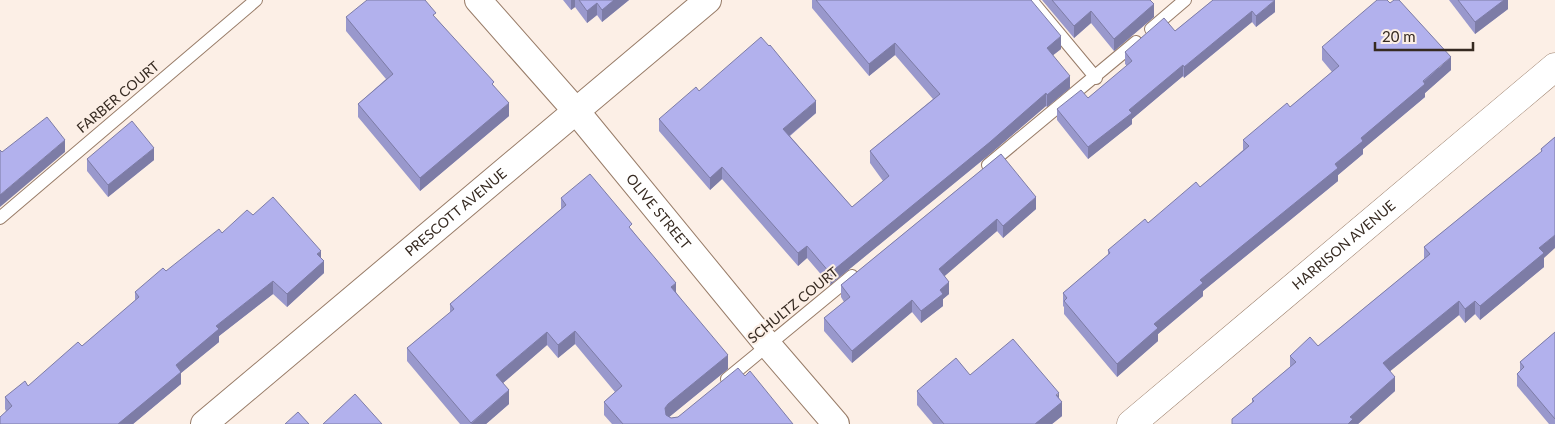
<svg xmlns="http://www.w3.org/2000/svg" width="1555" height="424" font-family="Lato,sans-serif">
  <style>
    .lines { fill: none; stroke-linecap: round; stroke-linejoin: round }
    .service-casing { stroke: #987c68; stroke-width: 14 }
    .minor-casing { stroke: #987c68; stroke-width: 28 }
    .primary-casing { stroke: #987c68; stroke-width: 29 }
    .service { stroke: #fff; stroke-width: 12 }
    .minor { stroke: #fff; stroke-width: 26 }
    .primary { stroke: #fff; stroke-width: 28 }
    .wall { fill: #9998cc }
    .shaded-wall { fill: #7d7ca6 }
    .building { fill: #b2b1ed; stroke: #7d7ca6 }
    .labels { text-anchor: middle; stroke-width: 4; stroke-linejoin: round; paint-order: stroke }
    .street-label { font-size: 14px; fill: #362a21; stroke: #fcefe6 }
  </style>
  <rect width="100%" height="100%" fill="#fcefe6"/>
  <g class="lines">
    <g class="service-casing">
      <g id="service">
        <path d="M1031,0l65,78"/>
        <path d="M1151,29l34,-29"/>
        <path d="M988,165l148,-123"/>
        <path d="M0,218l256,-218"/>
        <path d="M727,379l125,-103"/>
      </g>
    </g>
    <g class="minor-casing">
      <g id="minor">
        <path id="s1" d="M478,0l98,111 192,234 68,79"/>
        <path id="s2" d="M204,424l504,-424"/>
      </g>
    </g>
    <g class="primary-casing">
      <g id="primary">
        <path id="s3" d="M1131,424l424,-357"/>
      </g>
    </g>
    <use href="#service" class="service"/>
    <use href="#minor" class="minor"/>
    <use href="#primary" class="primary"/>
  </g>
  <g class="wall">
    <path d="M563,0h66l-27,22 -5,-7 -10,8 -12,-16 -4,3z"/>
    <path d="M812,0h219l30,49 -8,6 17,33 -23,19 -1,-1 -56,48 -160,131 -23,-27 -9,8 -76,-87 -12,11 -51,-59v-12l40,-28 117,22 -26,23 62,71 31,-26 -13,-18v-12l63,-52 -38,-44 -26,21 -57,-68z"/>
    <path d="M1042,0h108l4,17 -40,34 -23,-28 -17,15z"/>
    <path d="M1213,0l62,12 -19,15 -4,-5 -68,56 -1,-2 -51,43v5l-44,35 -31,-39v-11l31,-11 39,-32 -2,-2v-12l50,-21z"/>
    <path d="M1449,0h59v9l-33,25z"/>
    <path d="M346,17l90,1 58,68 15,30 -89,75 -62,-74v-13l28,-25 -40,-48z"/>
    <path d="M1322,47l129,23 -26,23v4l-62,52v5l-25,21v6l-135,110v5l-45,38v7l-41,36 -53,-63v-7l-1,-1v-13l45,-38v-5l92,-63 43,-37v-10l47,-33 42,-35 -10,-12z"/>
    <path d="M1555,137l-11,121v9l-64,53 -5,-6 -10,9 -6,-8 -69,56 5,20 -37,33h-126v-5l20,-16v-4l38,-32v-11l28,-10 106,-87v-12l117,-95v-3z"/>
    <path d="M1001,154l35,55 -33,29 -6,-7 -53,45 5,18 -6,5v7l-22,17 -9,-11 -60,51 -28,-32v-13l20,-16 -3,-5v-12z"/>
    <path d="M87,159l67,1 -46,37 -21,-26z"/>
    <path d="M561,198l71,32 44,62 52,77 -59,48 2,1 7,-1 67,-41 48,48h-181l-8,-9v-13l11,-10 -40,-48 -17,14 -11,-13 -44,38 6,21 -23,20h-26l-53,-63v-13l43,-35v-9l111,-95z"/>
    <path d="M253,215l68,43 3,15 -37,34 -14,-13 -54,42v6l-38,31v11l-48,40h-133l6,-13 -1,-2v-12l23,-11 54,-40 53,-45v-9l87,-59z"/>
    <path d="M1555,332v92h-6l-32,-38v-12l3,-3v-9z"/>
    <path d="M970,375l89,23 3,18 -10,8h-119l-16,-19v-14z"/>
  </g>
  <g class="shaded-wall">
    <path d="M571,0h4v7l-4,3z"/>
    <path d="M614,0h15l-27,22v-12z"/>
    <path d="M1275,0v12l-19,15v-11z"/>
    <path d="M1504,0h4v9l-33,25v-12z"/>
    <path d="M597,3v12l-10,8v-12z"/>
    <path d="M1154,4v13l-40,34v-12z"/>
    <path d="M1091,11v12l-17,15v-12z"/>
    <path d="M1252,11v11l-68,56v-11z"/>
    <path d="M1061,36v13l-14,11v-12z"/>
    <path d="M895,43v12l-26,21v-12z"/>
    <path d="M1451,57v13l-26,23v4l-62,52v5l-25,21v6l-135,110v5l-45,38v7l-41,36v-13l37,-40 46,-44 135,-116 26,-26z"/>
    <path d="M1183,65v11l-51,43v5l-44,35v-12l41,-37z"/>
    <path d="M1070,76v12l-23,19v-12z"/>
    <path d="M1046,93v13l-56,48 -160,131v-12z"/>
    <path d="M816,101v12l-33,28v-12z"/>
    <path d="M509,103v13l-89,75v-13z"/>
    <path d="M65,140v12l-65,55v-12z"/>
    <path d="M154,148v12l-46,37v-12z"/>
    <path d="M722,167v12l-12,11v-12z"/>
    <path d="M1036,197v12l-33,29v-12z"/>
    <path d="M997,219v12l-58,50v-12z"/>
    <path d="M1555,235v13l-11,10v9l-64,53v-14l59,-58z"/>
    <path d="M807,246v12l-9,8v-13z"/>
    <path d="M321,251v12l3,-2v12l-37,34v-13l30,-40z"/>
    <path d="M273,281v13l-54,42v6l-38,31v11l-48,40h-15l58,-59 40,-39z"/>
    <path d="M949,282v12l-6,5v7l-22,17v-12l19,-21z"/>
    <path d="M676,283v14l-5,-10z"/>
    <path d="M912,300v12l-60,51v-12z"/>
    <path d="M1459,301v14l-76,62v-14z"/>
    <path d="M1475,301v13l-10,9v-14z"/>
    <path d="M575,331v13l-17,14v-13z"/>
    <path d="M547,332v13l-51,44v-14z"/>
    <path d="M728,355v14l-60,49 -3,4v-14l3,-4z"/>
    <path d="M1395,377v14l-37,33h-10l2,-7z"/>
    <path d="M509,390v14l-23,20h-15z"/>
    <path d="M1059,393v11l3,-2v14l-10,8h-17z"/>
  </g>
  <g class="building">
    <path d="M367,0h58l11,13 -3,2 61,67 -2,2 17,19 -89,75 -62,-74 35,-30 -47,-57z"/>
    <path d="M579,0h35l-12,10 -5,-7 -10,8z"/>
    <path d="M816,0h215l30,36 -14,12 23,28 -23,19 -1,-2 -56,49 -160,131 -23,-27 -9,7 -76,-86 -12,11 -51,-59 37,-32 3,4 62,-54 8,9 1,-1 46,56 -33,28 69,78 37,-31 -19,-25 70,-57 -45,-51 -26,21z"/>
    <path d="M1052,0h98l4,4 -40,35 -23,-28 -17,15z"/>
    <path d="M1213,0h62l-19,16 -4,-5 -68,56 -1,-2 -54,45 3,3 -44,34 -31,-38 24,-19 7,8 44,-37 -7,-9 39,-34 11,13z"/>
    <path d="M1377,0h10l3,3 4,-3h5l52,57 -28,24 2,3 -64,54 2,3 -28,23 3,4 -138,112 3,3 -49,41 4,4 -41,36 -53,-63 3,-3 -4,-5 47,-40 -2,-3 37,-31 3,4 48,-41 4,5 49,-41 -6,-6 44,-37 3,4 49,-41 -17,-19z"/>
    <path d="M1458,0h46l-29,22z"/>
    <path d="M47,117l18,23 -65,55v-45l2,2z"/>
    <path d="M132,121l22,27 -46,37 -21,-26z"/>
    <path d="M1555,137v98l-16,13 5,5 -64,53 -5,-5 -10,8 -6,-8 -76,62 12,14 -45,40 3,2 -5,5h-116v-5l22,-18 -2,-2 44,-37 -6,-6 20,-19 8,9 112,-92 -6,-7 118,-96 -1,-2z"/>
    <path d="M1001,154l35,43 -33,29 -6,-7 -58,50 10,13 -9,8 3,4 -22,17 -9,-11 -60,51 -28,-33 26,-21 -9,-12z"/>
    <path d="M590,174l42,50 -3,3 47,56 -5,4 57,68 -60,49 -3,4 1,7 5,3 7,-1 60,-49 7,8 5,-5 43,53h-170l-19,-22 18,-16 -47,-55 -17,14 -11,-13 -51,43 13,15 -38,33 -64,-75 47,-39 -4,-5 116,-99 -5,-7z"/>
    <path d="M273,197l48,54 -4,3 7,7 -37,33 -14,-13 -57,45 3,3 -43,36 5,7 -63,52h-118v-7l12,-11 -7,-9 20,-16 3,5 50,-44 4,4 57,-49 -4,-5 28,-24 3,3 53,-42 3,4 25,-23 6,5z"/>
    <path d="M1555,332v87l-38,-45 7,-7 -4,-5z"/>
    <path d="M1013,339l46,54 -3,2 6,7 -27,22h-91l-27,-33 39,-33 14,17z"/>
    <path d="M355,394l27,30h-59z"/>
    <path d="M298,412l11,12h-24z"/>
  </g>
  <g class="labels">
    <g class="street-label">
      <text transform="translate(118 97) rotate(-40)" y="5">FARBER COURT</text>
      <text dy="5" stroke="none"><textPath href="#s1" startOffset="278">OLIVE STREET</textPath></text>
      <text dy="5" stroke="none"><textPath href="#s2" startOffset="329">PRESCOTT AVENUE</textPath></text>
      <text dy="5" stroke="none"><textPath href="#s3" startOffset="278">HARRISON AVENUE</textPath></text>
      <text transform="translate(793 305) rotate(-39)" y="5">SCHULTZ COURT</text>
    </g>
  </g>
  <path d="M1375 42v8h98v-8" fill="none" stroke="#362a21" stroke-width="2.5"/>
  <text x="1382" y="42" font-size="15" fill="#362a21" stroke="#fcefe6" stroke-width="4" paint-order="stroke">20 m</text>
</svg>
